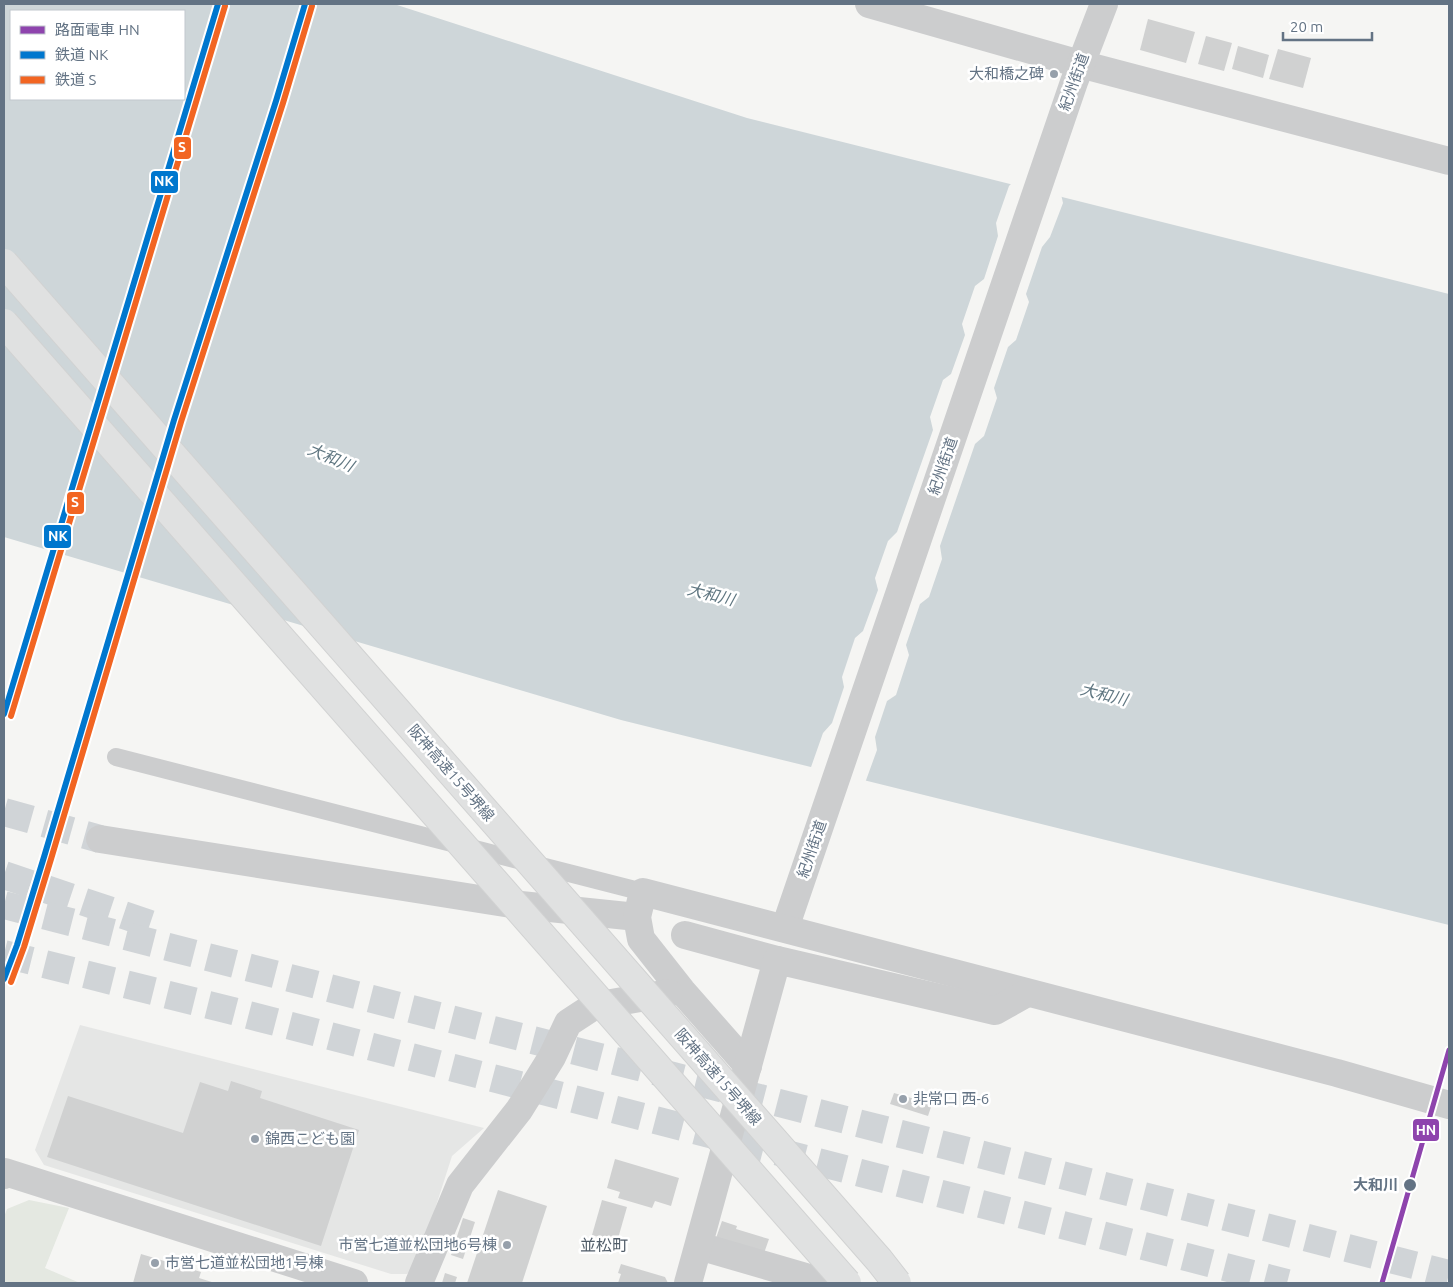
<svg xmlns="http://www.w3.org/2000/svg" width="1453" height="1287" font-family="Ubuntu,'Noto Sans JP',sans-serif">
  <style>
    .built { fill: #e5e6e5 }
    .green { fill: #e4e8e1 }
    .water { fill: #ced6d9; fill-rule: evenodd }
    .pier { fill: #f5f5f3 }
    .building { fill: #d0d1d1 }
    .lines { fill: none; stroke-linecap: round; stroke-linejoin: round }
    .street-tunnel { stroke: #d0d4d7; stroke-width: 28; stroke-dasharray: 28 14; stroke-linecap: butt }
    .highway-tunnel { stroke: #d0d4d7; stroke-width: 28; stroke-dasharray: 28 14; stroke-linecap: butt }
    .lane { stroke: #cccdce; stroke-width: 18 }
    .street { stroke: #cccdce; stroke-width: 28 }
    .highway-bridge-casing { stroke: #d1d2d2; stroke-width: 30; stroke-linecap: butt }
    .highway-bridge { stroke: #e0e1e1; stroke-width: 28 }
    .rail-1-casing { stroke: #fff; stroke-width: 10 }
    .rail-2-casing { stroke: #fff; stroke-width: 10 }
    .rail-1 { stroke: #0077ce; stroke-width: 6 }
    .rail-2 { stroke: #f26522; stroke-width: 6 }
    .tram-1-casing { stroke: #fff; stroke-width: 9 }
    .tram-1 { stroke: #8e44ad; stroke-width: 5 }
    .poi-dot { fill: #96a0ab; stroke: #fff; stroke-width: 2 }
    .stop-dot { fill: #637384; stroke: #fff; stroke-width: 2 }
    .labels { text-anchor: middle; stroke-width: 5; stroke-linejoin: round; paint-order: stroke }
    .poi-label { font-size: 15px; fill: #637384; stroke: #fff; text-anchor: start }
    .street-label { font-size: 15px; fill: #637384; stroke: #fff }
    .stop-label { font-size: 15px; font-weight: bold; fill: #637384; stroke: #fff; text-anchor: end }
    .water-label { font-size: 16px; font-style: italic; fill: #5f7681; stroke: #fff }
    .neighbourhood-label { font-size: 16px; fill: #515d69; stroke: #fff }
    .line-badge { stroke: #fff; stroke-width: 2 }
    .badge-label { font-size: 14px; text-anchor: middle; font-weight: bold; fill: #fff }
  </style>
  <rect width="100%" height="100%" fill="#f5f5f3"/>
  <path class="built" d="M80,1025l404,103 -32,28 -35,109 -10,9h-16l-347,-109 -9,-15z"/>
  <path class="green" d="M29,1200l40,8 -24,60 35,15h-76v-66l3,-8z"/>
  <path class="water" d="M4,4h390l353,114 702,176v631l-828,-205 -617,-183zM11,11h173v88h-173z"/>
  <path class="pier" d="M1013,182l48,12 2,9 -13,34 -8,10 -16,47 3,8 -13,38 -8,7 -14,41 3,10 -13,38 -9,8 -35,102 2,13 -13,38 -9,7 -14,41 3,10 -13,40 -9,6 -12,36 2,13 -12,33 -55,-13 13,-37 9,-10 12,-36 -2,-10 13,-39 8,-7 15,-41 -3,-12 13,-37 9,-9 36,-102 -3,-13 13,-37 8,-6 14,-39 -3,-11 13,-38 9,-7 14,-43 -2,-13 13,-37z"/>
  <g class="building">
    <path d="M1148,19l47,13 -9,31 -46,-13z"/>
    <path d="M1206,36l26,7 -8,28 -26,-7z"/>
    <path d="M1238,46l31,9 -6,23 -31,-9z"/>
    <path d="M1278,49l33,9 -8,30 -34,-9z"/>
    <path d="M231,1081l31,10 -2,7 99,32 -38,116 -274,-89 21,-61 115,37 17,-51 28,9z"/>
    <path d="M894,1093l38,11 -4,12 -38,-12z"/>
    <path d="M615,1159l64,19 -8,28 -16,-5 -3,7 -34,-10 2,-6 -13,-4z"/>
    <path d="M498,1190l49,16 -25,77h-55z"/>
    <path d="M602,1200l25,7 -10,35 -25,-7z"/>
    <path d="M463,1218l12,4 -12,37 -12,-4z"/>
    <path d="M722,1221l15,5 -1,3 33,10 -6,17 -48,-15z"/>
    <path d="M141,1254l60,18 -2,6 16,5h-82z"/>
    <path d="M621,1264l44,13 3,6h-50l3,-9 -3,-1z"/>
    <path d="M445,1273l12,4 -2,6h-13z"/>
  </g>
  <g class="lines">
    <path class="street-tunnel" d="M4,812l96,27"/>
    <g class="highway-tunnel">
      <path d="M4,875l152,51"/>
      <path d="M4,905l1445,369"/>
      <path d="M4,954l221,55 1062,274"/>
    </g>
    <path class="lane" d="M116,757l527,135"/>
    <g class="street">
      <path d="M869,4l211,60 369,97"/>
      <path d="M100,839l411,65 126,13"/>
      <path d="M785,928l289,-846 30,-78"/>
      <path d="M685,935l92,25"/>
      <path d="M748,1066l-66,-75 -41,-52 -4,-22 6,-25 694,181 112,32"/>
      <path d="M4,1175l1,-3 349,111"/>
      <path d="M699,1246l127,37"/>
      <path d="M419,1283l41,-98 59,-75 33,-53 16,-34 26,-17 75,-13"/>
      <path d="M688,1283l89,-323 218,51 32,-18"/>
    </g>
    <g class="highway-bridge-casing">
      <g id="highway-bridge">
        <path d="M4,263l875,997 18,23"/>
        <path d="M4,323l843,960"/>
      </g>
    </g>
    <use href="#highway-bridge" class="highway-bridge"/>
    <g class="rail-1-casing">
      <g id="rail-1">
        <path d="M4,714l214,-710"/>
        <path d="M4,979l13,-34 27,-88 130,-437 102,-319 29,-97"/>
      </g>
    </g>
    <g class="rail-2-casing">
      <g id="rail-2">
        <path d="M11,716l214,-710"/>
        <path d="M11,982l13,-35 27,-88 130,-437 102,-319 29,-97"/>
      </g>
    </g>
    <use href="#rail-1" class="rail-1"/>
    <use href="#rail-2" class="rail-2"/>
    <g class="tram-1-casing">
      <path id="tram-1" d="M1382,1283l67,-233"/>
    </g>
    <use href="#tram-1" class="tram-1"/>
  </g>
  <g class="poi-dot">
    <circle cx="1054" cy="74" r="5"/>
    <circle cx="903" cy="1099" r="5"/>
    <circle cx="255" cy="1139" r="5"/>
    <circle cx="507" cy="1245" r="5"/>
    <circle cx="155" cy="1263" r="5"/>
  </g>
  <circle class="stop-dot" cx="1410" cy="1185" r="7"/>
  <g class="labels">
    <g class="poi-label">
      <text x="1044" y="79" text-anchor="end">大和橋之碑</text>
      <text x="913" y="1104">非常口 西-6</text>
      <text x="265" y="1144">錦西こども園</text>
      <text x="497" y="1250" text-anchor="end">市営七道並松団地6号棟</text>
      <text x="165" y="1268">市営七道並松団地1号棟</text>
    </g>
    <g class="street-label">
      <text transform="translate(1074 82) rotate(-70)" y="5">紀州街道</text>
      <text transform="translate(943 466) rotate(-71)" y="5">紀州街道</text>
      <text transform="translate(451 773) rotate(49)" y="5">阪神高速15号堺線</text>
      <text transform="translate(812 849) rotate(-71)" y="5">紀州街道</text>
      <text transform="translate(718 1077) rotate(49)" y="5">阪神高速15号堺線</text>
    </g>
    <g class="stop-label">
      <text x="1398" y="1190">大和川</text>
    </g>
    <g class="water-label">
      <text transform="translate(331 457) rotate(23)" y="6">大和川</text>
      <text transform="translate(711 594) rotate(14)" y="6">大和川</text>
      <text transform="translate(1104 694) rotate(14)" y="6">大和川</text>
    </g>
    <g class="neighbourhood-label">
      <text x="604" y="1251">並松町</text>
    </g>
  </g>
  <g class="line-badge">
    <rect x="173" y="136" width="19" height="24" rx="5" fill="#f26522"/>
    <rect x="150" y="170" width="29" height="24" rx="5" fill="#0077ce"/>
    <rect x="66" y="491" width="19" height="24" rx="5" fill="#f26522"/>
    <rect x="43" y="524" width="29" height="25" rx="5" fill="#0077ce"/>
    <rect x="1412" y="1118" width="28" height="24" rx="5" fill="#8e44ad"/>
  </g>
  <g class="badge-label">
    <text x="182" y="152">S</text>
    <text x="164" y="186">NK</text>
    <text x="75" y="507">S</text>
    <text x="58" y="541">NK</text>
    <text x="1426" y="1135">HN</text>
  </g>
  <rect width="1453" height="1287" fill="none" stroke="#637384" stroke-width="10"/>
  <rect x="10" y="10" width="175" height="90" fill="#ffffff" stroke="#c1c7ce"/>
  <rect x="20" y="26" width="25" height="8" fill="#8e44ad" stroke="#c1c7ce"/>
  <text x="55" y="35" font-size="15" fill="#637384">路面電車 HN</text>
  <rect x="20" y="51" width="25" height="8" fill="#0077ce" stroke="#c1c7ce"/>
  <text x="55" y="60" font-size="15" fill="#637384">鉄道 NK</text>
  <rect x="20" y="76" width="25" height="8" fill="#f26522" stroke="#c1c7ce"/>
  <text x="55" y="85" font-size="15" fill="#637384">鉄道 S</text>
  <path d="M1283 32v8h89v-8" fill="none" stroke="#637384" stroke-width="2.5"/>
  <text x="1290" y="32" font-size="15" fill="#637384" stroke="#ffffff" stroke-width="4" paint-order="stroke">20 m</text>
</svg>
